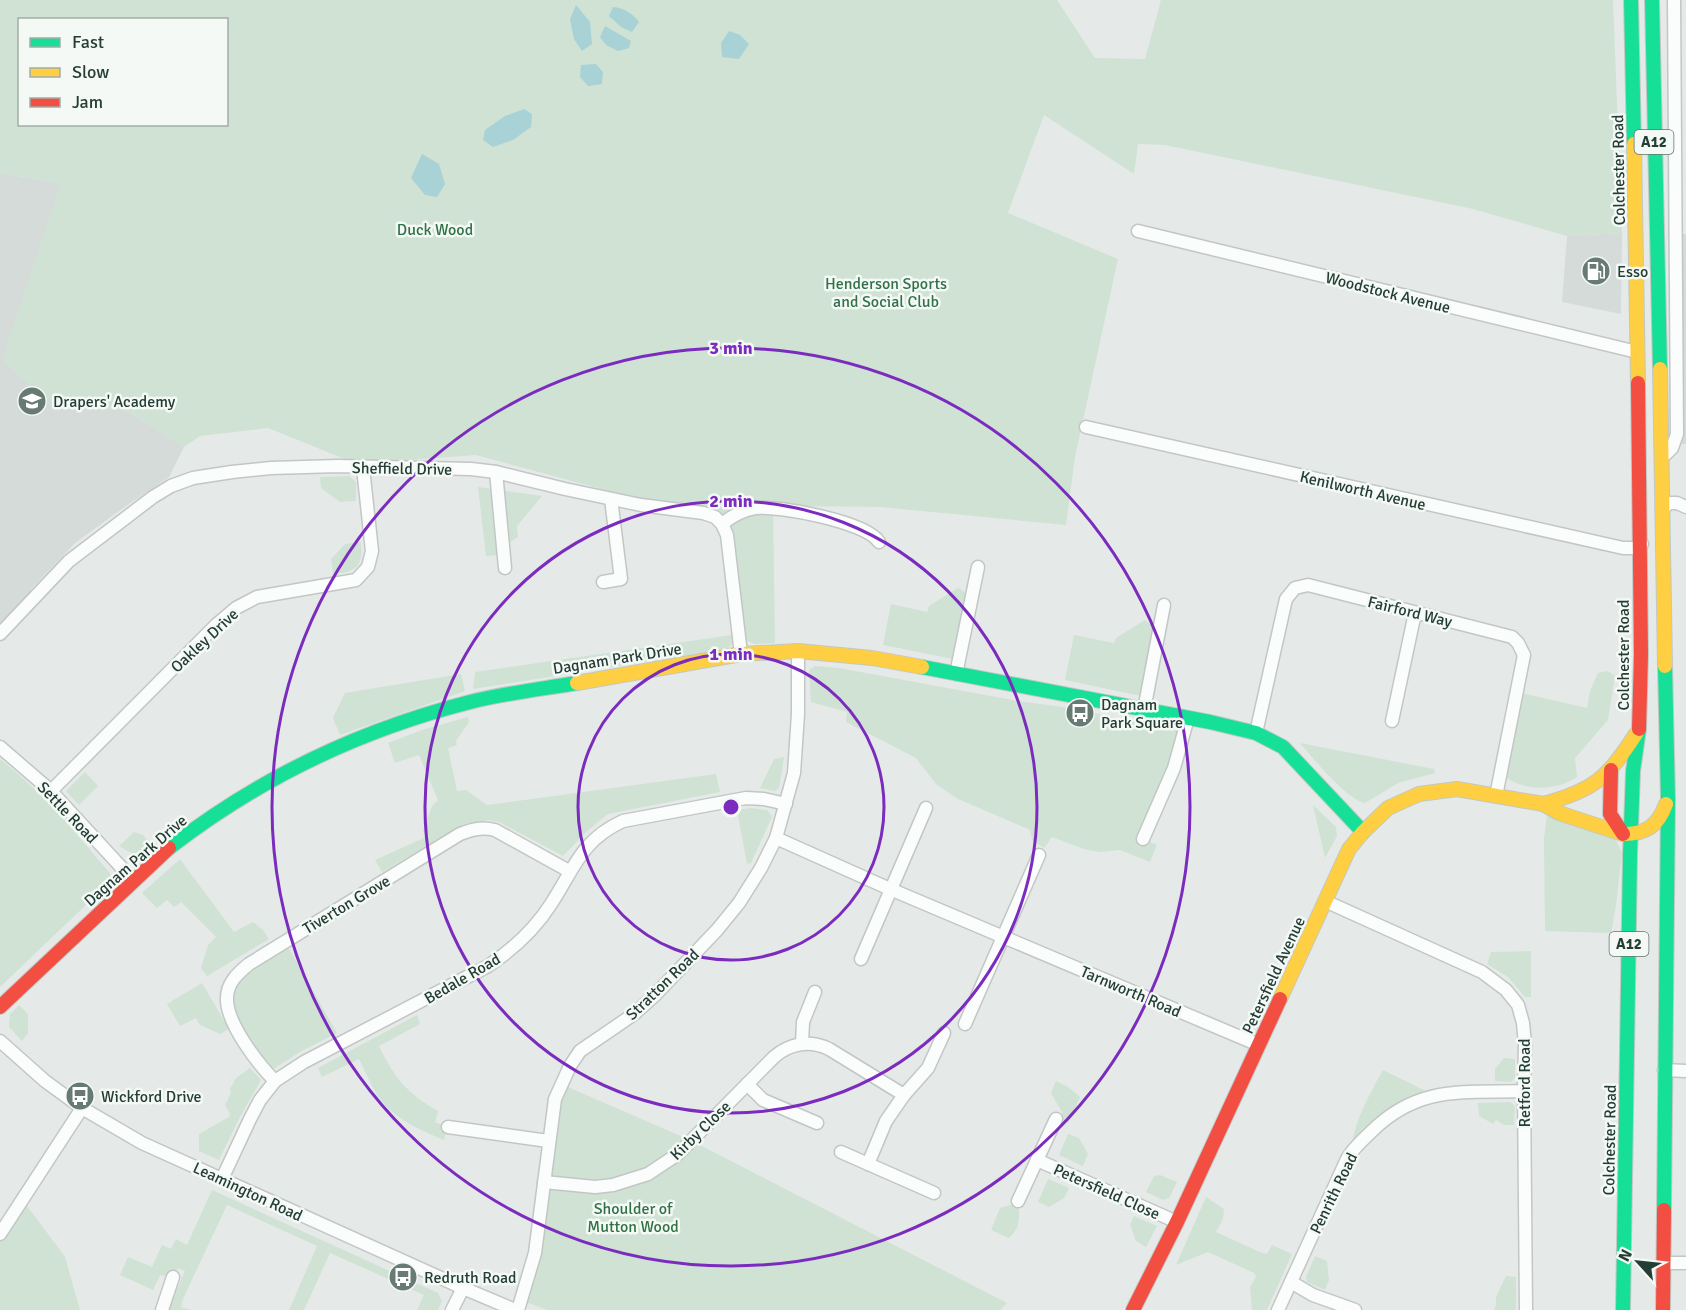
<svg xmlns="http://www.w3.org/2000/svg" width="1686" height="1310" font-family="Signika,sans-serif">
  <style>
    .built { fill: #d4dbd8 }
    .green { fill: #cfe2d4; fill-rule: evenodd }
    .water { fill: #a8d2d6 }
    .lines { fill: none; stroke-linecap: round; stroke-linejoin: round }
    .street-casing { stroke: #c2c7c5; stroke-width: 15 }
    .fast-casing { stroke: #c1c8c5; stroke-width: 16 }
    .slow-casing { stroke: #c1c8c5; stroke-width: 16 }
    .jam-casing { stroke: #c1c8c5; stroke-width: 16 }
    .street { stroke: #fbfcfc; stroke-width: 12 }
    .fast { stroke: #16e098; stroke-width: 14 }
    .slow { stroke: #ffcf43; stroke-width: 14 }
    .jam { stroke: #f24e42; stroke-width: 14 }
    .ring { fill: none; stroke: #7b2cbf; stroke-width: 3 }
    .labels { text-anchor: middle; stroke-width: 5; stroke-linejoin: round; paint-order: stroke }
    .shield { fill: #f4f9f6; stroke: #62756f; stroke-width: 1.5 }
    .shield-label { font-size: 15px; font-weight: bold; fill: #243d35 }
    .street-label { font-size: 16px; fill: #243d35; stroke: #f4f9f6 }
    .park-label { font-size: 16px; fill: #307245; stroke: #f4f9f6 }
    .poi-label { font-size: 16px; fill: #243d35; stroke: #f4f9f6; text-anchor: start }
    .centre { fill: #7b2cbf; stroke: #f4f9f6; stroke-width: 3 }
    .ring-label { font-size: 18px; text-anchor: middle; font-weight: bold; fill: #7b2cbf; stroke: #f4f9f6; stroke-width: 5; stroke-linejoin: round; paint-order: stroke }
  </style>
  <rect width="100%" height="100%" fill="#e5eae8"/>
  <g class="built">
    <path d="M0,173l61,10 -18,215 85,13 56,36 -15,30 -46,31 -48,35 -44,46 -2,13 -29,32z"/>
    <path d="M1622,233l-1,81 -59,-12 5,-66z"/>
    <rect x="1682" y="234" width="4" height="210"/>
  </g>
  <g class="green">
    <path d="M0,0h1057l38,58 50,1 16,-59h452l9,233 -55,3 -94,-27 -308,-64 -27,-1 -4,30 -90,-59 -36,98 110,46 -43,198 -9,68 -186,-18 -92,-1 -15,3 2,134 -20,1 -10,-4 -17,-121 4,-3 -68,-10 -188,-51 -119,9 -89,-36 -68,8 -16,11 -56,-36 -85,-13 -41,-38 59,-177 -61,-10zM20,20h206v104h-206z"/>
    <path d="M349,476l7,6v19l-16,1 -19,-14 -1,-11z"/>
    <path d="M478,487l64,9 -25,30 1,11 -20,13v5l-12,1z"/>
    <path d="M361,542c2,23 -3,30 -28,32l-2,-15 14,-15z"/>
    <path d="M958,588l8,5 -13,66 -70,-14 8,-41 36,8 2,-6z"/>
    <path d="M1145,620l10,8 -14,68 -76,-16 9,-45 40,8 2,-5z"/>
    <path d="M732,635l1,8 -6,6 -254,40 2,-17z"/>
    <path d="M815,666l24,2 179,33 52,7 114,24 -41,107 14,6 -7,17 -30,-12 -20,2 -16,-3 -32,-12 -8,11 -12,-8 -2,-10 -72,-31 -22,-15 -20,-26 -70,-36 1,-10 -36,-10 -2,-32z"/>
    <path d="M1608,671l7,5 -7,44 -33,38 2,19c-19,13 -51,15 -70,1l15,-85 65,15 3,-17 8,-18z"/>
    <path d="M461,674l4,17 -125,44 -7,-17 12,-25z"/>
    <path d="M468,717l1,5 -13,19 1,4 -9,3 9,43 9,-1 21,15 229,-31 4,18 -112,22 -22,18 -23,24 -64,-34 -10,-2 -25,4 -82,48 -7,-12 51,-23 -3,-7 9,-24 6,-6 -19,-45 -24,8 -7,-20 37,-14z"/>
    <path d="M1300,743l134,26 1,4 -37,10 -33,20c-19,-4 -51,-44 -65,-60z"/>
    <path d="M784,757l-5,31 -4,3 -15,-3 14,-29z"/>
    <path d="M0,759c41,32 75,73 109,113l3,8 -112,107z"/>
    <path d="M85,772l13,14 -19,19 -13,-14z"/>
    <path d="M1313,805l23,22 1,9 -12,22z"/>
    <path d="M751,808l16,2 5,7 -21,46 -4,1 -10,-54z"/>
    <path d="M1547,815l69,25 6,13 -6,52 -5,28 -66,-2 -1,-93z"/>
    <path d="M134,832l9,3 8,10 -9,7 -9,2 -14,-8z"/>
    <path d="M180,859l54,73 19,-10 10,8 6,9 -62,37 -6,-8 7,-23 8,-8 -35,-35 -7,5 -7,-7 -10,8 -15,-15z"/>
    <path d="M287,945l50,88 -37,19 -28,18c-21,-16 -52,-67 -31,-93 8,-10 34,-24 46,-32z"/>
    <path d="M1531,951v46h-6l-17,-20 -21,-13 4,-12z"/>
    <path d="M202,983l27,46 -9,5 -20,-9 -4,-7 -16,8 -13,-22z"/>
    <path d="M19,1005l9,9v19l-6,8 -13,-14 1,-13z"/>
    <path d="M417,1015l3,9 -41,22c16,33 28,47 59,65l-3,11 13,5 -4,13c-21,-9 -48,-20 -63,-40 -9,-12 -15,-27 -22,-41l-37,18 -4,-9z"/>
    <path d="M1504,1058l11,1v19l-4,4 -16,-1v-12z"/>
    <path d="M250,1068l11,12 -21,37 -21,43 -20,-9v-17l30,-17 1,-3 -5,-9 6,-12 -1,-4 6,-11z"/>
    <path d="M1383,1070l51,25 -29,12 -54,45c2,-28 18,-57 32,-82z"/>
    <path d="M1056,1081l12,6 12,10 -12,26 -8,-5 2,-6 -11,-19z"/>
    <path d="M562,1082l8,6 120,52 317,163 -7,7h-453l-26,-10z"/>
    <path d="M1510,1102l5,4 -1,19h-10l-8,-5 -3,4 -14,-8 -1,-13z"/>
    <path d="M1068,1134l11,4 9,16 -5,12 -24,-11z"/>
    <path d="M1160,1175l17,7 -8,16 -6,2 -17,-8 8,-16z"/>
    <path d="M1048,1179l21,9 -5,10 -15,9 -11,-5z"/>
    <path d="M212,1190l226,103 4,8 -4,9h-21l7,-15 -94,-42 -26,57h-15l28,-64 -90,-41 -44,94 -2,8 10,3h-23l17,-39 -7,-3 -5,9 -13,-2 -7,15 -33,-15 8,-18 24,10 10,-22 9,4 5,-10 11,6z"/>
    <path d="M1206,1197l18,12 -1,10 -7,13 46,21 5,1 5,-9 20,9 -25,56h-15l-2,-23 6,-10 -2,-4 -46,-21 -32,13z"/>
    <path d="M22,1199l43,58 15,53h-80v-76z"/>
    <path d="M1016,1203l3,1c0,14 2,23 -10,34l-18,-8 9,-22z"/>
    <path d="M1134,1216l23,10 -11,21 -10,-6 -6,-17z"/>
    <path d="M1315,1256l12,5 2,19 -4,10 -18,-8 -1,-5z"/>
    <path d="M1506,1276l10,1v33h-22l2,-5v-8z"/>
  </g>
  <g class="water">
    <path d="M576,5l14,17 2,22 -10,7 -8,-12 -4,-20z"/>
    <path d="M613,7c11,1 19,6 26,15l-7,10 -11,-5 -12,-11z"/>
    <path d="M605,26l26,15 -2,7 -11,3 -12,-6 -6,-8z"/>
    <path d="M729,31l11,4 9,9 -10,15 -17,-2 -1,-14z"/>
    <path d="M596,64l7,8 -1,12 -14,2 -8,-9 1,-12z"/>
    <path d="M524,109l8,5 -1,13 -18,13 -20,7 -10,-7 2,-10 20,-14z"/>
    <path d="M422,154l17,10 6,20 -8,13 -12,-2 -14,-17z"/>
  </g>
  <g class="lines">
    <g class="street-casing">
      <g id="street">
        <path d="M1138,231l499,121"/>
        <path d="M1086,427l537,121h16l3,-4"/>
        <path d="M1666,454l6,-6 5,-14 -3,-434"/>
        <path d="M496,472l9,96"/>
        <path d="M1662,510l7,-7h8l9,4"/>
        <path d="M722,524c10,-8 20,-14 33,-16 23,-3 112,14 124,34"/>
        <path d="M603,582l18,-3 -10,-80"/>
        <path d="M0,634l69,-73 84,-64 18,-11 22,-8 39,-6 39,-4 67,-2 133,3 25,3 69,17 76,16 62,8 12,4 7,7 5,11 14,119"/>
        <path d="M956,674l22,-107"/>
        <path d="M1144,710l20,-105"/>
        <path d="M1392,721l23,-108"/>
        <path d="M1256,733l30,-134 9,-11 13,-3 204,52 6,6 6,12 -28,141"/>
        <path d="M0,747l51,44 82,89"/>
        <path d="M51,791l165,-166 20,-17 21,-11 99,-17 12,-13 4,-16 -9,-83"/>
        <path d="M776,838l114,51 369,156"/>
        <path d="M1143,839l31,-71 14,-50"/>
        <path d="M1325,901l157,71 24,18 12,15 5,18 2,22 -1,46 2,219"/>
        <path d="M861,959l65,-151"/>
        <path d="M965,1024l74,-169"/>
        <path d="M0,1041l45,40 37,27 60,35 321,145 52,22"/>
        <path d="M802,1043l1,-21 12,-30"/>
        <path d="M1664,1070l22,1"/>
        <path d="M275,1081c-17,-17 -49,-58 -48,-83 0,-15 11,-25 22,-34l211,-130c13,-5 22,-7 35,-4l74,41"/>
        <path d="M747,1084l16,16 54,23"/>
        <path d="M448,1127l100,14"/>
        <path d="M841,1152l93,41"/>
        <path d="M1037,1160l140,62"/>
        <path d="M868,1164l18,-43 18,-26 24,-27 16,-35"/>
        <path d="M222,1179l28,-60 10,-19 15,-19 29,-19 184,-96c24,-16 47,-37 63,-62 23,-35 30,-64 72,-83l123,-23 18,1 22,5"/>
        <path d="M544,1182l51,5 18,-2 35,-11 30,-20 96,-97c16,-14 36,-17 55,-8l75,46"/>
        <path d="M1018,1201l38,-82"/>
        <path d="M0,1234l82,-126"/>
        <path d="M1662,1263h24"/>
        <path d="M1291,1282l22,13 42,15"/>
        <path d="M162,1310l11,-33"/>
        <path d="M452,1310l11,-22"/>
        <path d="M518,1310l17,-57 20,-154 15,-33 10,-15 54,-37 20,-18 63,-66 22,-27 22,-35 15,-30 18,-65 4,-59v-63"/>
        <path d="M1278,1310l69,-151c6,-11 16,-19 25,-28 47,-46 91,-38 152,-40"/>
      </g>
    </g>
    <g class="fast-casing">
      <g id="fast">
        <path d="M1631,0l3,144"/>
        <path d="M1652,0l8,369"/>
        <path d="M922,667l288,55 46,11 27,14 80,85"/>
        <path d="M169,848c89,-69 191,-118 301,-146 35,-9 72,-13 107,-19"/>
        <path d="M1664,1210l4,-411 -3,-133"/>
        <path d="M1623,1310l7,-455 3,-84 6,-42"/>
      </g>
    </g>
    <g class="slow-casing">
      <g id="slow">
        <path d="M1634,144l4,239"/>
        <path d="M1660,369l5,297"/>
        <path d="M577,683l164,-29 57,-3 74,7 50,9"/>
        <path d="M1543,804c52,-14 64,-26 93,-70"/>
        <path d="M1280,999l69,-150 14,-17 25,-24 31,-14 38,-5 86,15 16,9 64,21c23,0 35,-8 43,-30"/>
      </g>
    </g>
    <g class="jam-casing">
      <g id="jam">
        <path d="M1638,383l3,272 -2,74"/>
        <path d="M1611,770l-1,44 13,20"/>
        <path d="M0,1007l169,-159"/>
        <path d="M1133,1310l44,-88 103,-223"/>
        <path d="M1663,1310l1,-100"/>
      </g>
    </g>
    <use href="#street" class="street"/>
    <use href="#fast" class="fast"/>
    <use href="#slow" class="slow"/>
    <use href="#jam" class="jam"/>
  </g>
  <g class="ring">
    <circle cx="731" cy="807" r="153"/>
    <circle cx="731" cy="807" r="306"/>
    <circle cx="731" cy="807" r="459"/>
  </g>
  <defs>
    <g id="fuel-disc" transform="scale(1.5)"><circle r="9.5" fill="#687a74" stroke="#f4f9f6"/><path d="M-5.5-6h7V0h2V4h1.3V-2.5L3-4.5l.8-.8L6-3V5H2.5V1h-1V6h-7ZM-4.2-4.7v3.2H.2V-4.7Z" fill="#fff"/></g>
    <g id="school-disc" transform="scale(1.5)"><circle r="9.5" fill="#687a74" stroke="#f4f9f6"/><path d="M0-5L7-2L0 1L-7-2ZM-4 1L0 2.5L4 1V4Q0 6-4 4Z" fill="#fff"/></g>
    <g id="bus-disc" transform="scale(1.5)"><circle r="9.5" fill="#687a74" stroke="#f4f9f6"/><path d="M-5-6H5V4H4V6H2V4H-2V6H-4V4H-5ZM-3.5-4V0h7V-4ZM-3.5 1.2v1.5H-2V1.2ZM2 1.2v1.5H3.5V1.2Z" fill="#fff"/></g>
  </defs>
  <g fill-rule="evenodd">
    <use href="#fuel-disc" x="1596" y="271"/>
    <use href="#school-disc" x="32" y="401"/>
    <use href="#bus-disc" x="1080" y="713"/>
    <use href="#bus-disc" x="80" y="1096"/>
    <use href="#bus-disc" x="403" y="1277"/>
  </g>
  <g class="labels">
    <g class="shield">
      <rect x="1634.5" y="130" width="39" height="24" rx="4.5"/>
      <rect x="1609.5" y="932" width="39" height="24" rx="4.5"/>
    </g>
    <g class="shield-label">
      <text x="1654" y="147">A12</text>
      <text x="1629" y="949">A12</text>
    </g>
    <g class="street-label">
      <text transform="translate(1618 170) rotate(-91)" y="6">Colchester Road</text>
      <text transform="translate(1388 292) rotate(14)" y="6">Woodstock Avenue</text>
      <text transform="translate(402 468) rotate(1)" y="6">Sheffield Drive</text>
      <text transform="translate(1363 490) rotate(13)" y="6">Kenilworth Avenue</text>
      <text transform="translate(1410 611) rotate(14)" y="6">Fairford Way</text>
      <text transform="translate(204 640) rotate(-43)" y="6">Oakley Drive</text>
      <text transform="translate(1623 655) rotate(-90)" y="6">Colchester Road</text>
      <text transform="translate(617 658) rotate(-9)" y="6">Dagnam Park Drive</text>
      <text transform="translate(68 812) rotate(46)" y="6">Settle Road</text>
      <text transform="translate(135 860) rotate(-41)" y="6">Dagnam Park Drive</text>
      <text transform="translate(346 904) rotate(-31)" y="6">Tiverton Grove</text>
      <text transform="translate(1273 975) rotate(-65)" y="6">Petersfield Avenue</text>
      <text transform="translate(462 978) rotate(-30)" y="6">Bedale Road</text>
      <text transform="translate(662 984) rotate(-44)" y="6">Stratton Road</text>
      <text transform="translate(1131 991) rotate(23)" y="6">Tarnworth Road</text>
      <text transform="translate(1524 1083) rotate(-90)" y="6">Retford Road</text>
      <text transform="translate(700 1130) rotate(-44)" y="6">Kirby Close</text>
      <text transform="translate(1609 1140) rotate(-89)" y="6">Colchester Road</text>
      <text transform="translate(248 1191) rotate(25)" y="6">Leamington Road</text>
      <text transform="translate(1107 1191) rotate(24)" y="6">Petersfield Close</text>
      <text transform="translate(1333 1193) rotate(-64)" y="6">Penrith Road</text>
    </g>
    <g class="park-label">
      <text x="435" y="235">Duck Wood</text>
      <text x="886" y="289">Henderson Sports<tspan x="886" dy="18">and Social Club</tspan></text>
      <text x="633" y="1214">Shoulder of<tspan x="633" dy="18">Mutton Wood</tspan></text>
    </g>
    <g class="poi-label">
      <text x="1617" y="277">Esso</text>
      <text x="53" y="407">Drapers' Academy</text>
      <text x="1101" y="710">Dagnam<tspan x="1101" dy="18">Park Square</tspan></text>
      <text x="101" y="1102">Wickford Drive</text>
      <text x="424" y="1283">Redruth Road</text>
    </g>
  </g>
  <circle cx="731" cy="807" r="9" class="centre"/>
  <g class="ring-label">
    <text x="731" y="354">3 min</text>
    <text x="731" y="507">2 min</text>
    <text x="731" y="660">1 min</text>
  </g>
  <rect x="18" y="18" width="210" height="108" fill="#f4f9f6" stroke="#a1aea9" stroke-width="1.5"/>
  <rect x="30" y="38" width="30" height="9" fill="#16e098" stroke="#a1aea9" stroke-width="1.5"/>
  <text x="72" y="48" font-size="18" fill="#243d35">Fast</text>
  <rect x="30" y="68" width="30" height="9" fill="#ffcf43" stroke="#a1aea9" stroke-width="1.5"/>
  <text x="72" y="78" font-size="18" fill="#243d35">Slow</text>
  <rect x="30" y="98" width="30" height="9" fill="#f24e42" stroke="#a1aea9" stroke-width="1.5"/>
  <text x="72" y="108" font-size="18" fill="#243d35">Jam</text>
  <g transform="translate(1638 1262) rotate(297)" stroke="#f4f9f6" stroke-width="4.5" paint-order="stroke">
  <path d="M0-4.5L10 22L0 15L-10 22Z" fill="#243d35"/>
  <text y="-9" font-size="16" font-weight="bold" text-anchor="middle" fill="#243d35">N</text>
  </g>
</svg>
